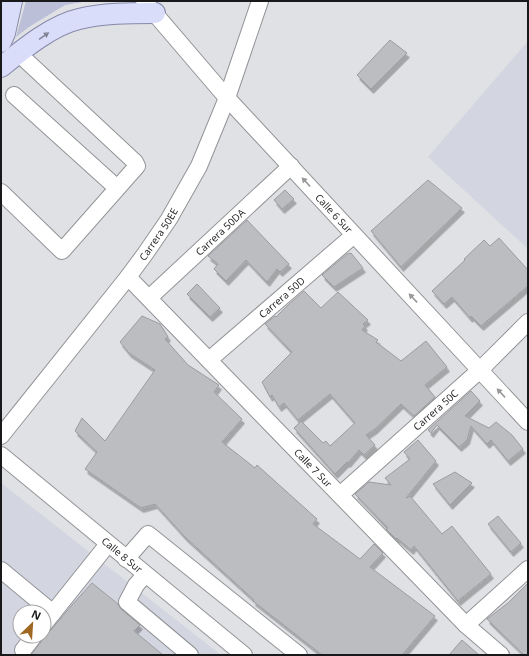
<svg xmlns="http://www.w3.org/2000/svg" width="529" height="656" font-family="'Open Sans',sans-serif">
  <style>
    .built { fill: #d3d5e0; fill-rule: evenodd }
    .green { fill: #bbbfd8 }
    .building { fill: #bcbdc1; stroke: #9c9ca0; filter: url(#shadow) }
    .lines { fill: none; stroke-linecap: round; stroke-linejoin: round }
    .minor-casing { stroke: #939497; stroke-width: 18 }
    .major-casing { stroke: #8689aa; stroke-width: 22 }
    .minor { stroke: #fff; stroke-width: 16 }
    .major { stroke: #d9ddfa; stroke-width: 20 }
    .oneway { fill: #838596 }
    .oneway2 { fill: #989898 }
    .labels { text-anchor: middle; stroke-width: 3.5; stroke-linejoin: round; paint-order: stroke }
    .street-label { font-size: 10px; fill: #19191b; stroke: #fff }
  </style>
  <defs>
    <filter id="shadow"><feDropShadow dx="2.5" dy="4.5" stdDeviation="0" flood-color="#0004"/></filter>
  </defs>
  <rect width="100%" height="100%" fill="#e0e1e4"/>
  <g class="built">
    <path d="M528,41v208l-100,-92z"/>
    <path d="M1,483l220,172h-220zM20,612h24v24h-24z"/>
  </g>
  <path class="green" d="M26,1h62l-23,4 -36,22 -13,10z"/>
  <g class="building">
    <path d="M390,40l17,13 -36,36 -14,-14z"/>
    <path d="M428,180l34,28 -61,59 -30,-36z"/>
    <path d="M285,190l9,9 -12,10 -8,-9z"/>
    <path d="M247,220l42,44 -9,8 -3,-3 -10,13 -21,-22 -20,21 -12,-12 4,-5 -10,-8z"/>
    <path d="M499,238l29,32v16l-47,40 -10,-10 -1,2 -18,-21 -8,7 -12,-13 33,-31 -1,-1 20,-19 6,6z"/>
    <path d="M351,253l12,15 -29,19 -12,-12 25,-21z"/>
    <path d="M197,284l23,24 -10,9 -23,-23z"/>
    <path d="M304,291l17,17 17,-16 30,28 -5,4 2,2 -3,4 16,10 -2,2 25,19 25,-20 21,26 -22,18 10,12 -21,19 -13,-12 -26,25 -9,6 9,10 -11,10 -5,-5 -11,13 -1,-1 -12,12 -41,-46 7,-7 22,22 3,-2 4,5 25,-23 -25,-29 -32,26 -14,-17 -5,4 -7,-12 -2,2 -8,-15 30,-30 -27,-28 10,-8 1,1 11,-11z"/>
    <path d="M142,316l18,8 8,13 -3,2 23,26 31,20 -5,7 28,27 -20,23 33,26 2,-3 60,54 -4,5 47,35 14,-15 9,9 -13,14 65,49 -33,39h-80l-69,-54 1,-1 -69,-63 -30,-33 -14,4 -56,-39 12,-17 -22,-21 7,-13 23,23 50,-71 -26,-17 -9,-11z"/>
    <path d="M471,391l9,10 -15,15 24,12 7,-6 16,13 11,14 -15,12 -17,-21 -4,4 -16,-18 -4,14 -8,7 -22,-22 -6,8 -3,-3z"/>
    <path d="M418,440l18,21 -30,37 4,-2 32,38 10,-8 39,48 -33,27 -44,-55 -3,4 -14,-12 -1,1 -10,-10 2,-1 -33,-34 14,-12 22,3 -6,-7 25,-19 -6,-7z"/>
    <path d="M455,472l17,11 -22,22 -17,-21z"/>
    <path d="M498,516l23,27 -10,9 -23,-28z"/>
    <path d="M92,583l26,21 3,5 19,16 -6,6 29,24h-132l10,-13 3,-8 7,-4 21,-25z"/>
    <path d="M528,583v72h-4l-37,-36 21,-16z"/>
    <path d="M462,640l17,15h-30z"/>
  </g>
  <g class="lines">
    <g class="minor-casing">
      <g id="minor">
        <path id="s1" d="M144,1l83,97 301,324"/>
        <path d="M14,95l103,93"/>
        <path d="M1,192l61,59 75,-85 -2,-4 -117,-109"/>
        <path id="s2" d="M128,277l338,348 35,30"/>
        <path id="s3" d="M149,298l142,-132"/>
        <path id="s4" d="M209,360l145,-125"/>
        <path id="s5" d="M1,436l127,-159 17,-23 24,-35 30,-53 28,-68 33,-97"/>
        <path id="s6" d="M1,455l243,200"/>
        <path id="s7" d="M340,495l140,-125 48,-48"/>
        <path d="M126,559l22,-25 151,121"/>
        <path d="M1,570l52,43"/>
        <path d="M145,575l-9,10 -9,17 63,53"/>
        <path d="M44,624l64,-80"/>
        <path d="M466,625l62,-56"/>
        <path d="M23,650l11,-14"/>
      </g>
    </g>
    <g class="major-casing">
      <g id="major">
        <path d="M1,42l4,-9 7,-32"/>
        <path d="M1,67c21,-17 51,-42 78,-48 25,-6 50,-6 76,-6"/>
      </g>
    </g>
    <use href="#minor" class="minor"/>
    <use href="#major" class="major"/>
  </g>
  <defs><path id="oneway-solid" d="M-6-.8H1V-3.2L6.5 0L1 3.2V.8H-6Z"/></defs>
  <use class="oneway" href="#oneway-solid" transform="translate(44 36) rotate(-34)"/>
  <g class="oneway2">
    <use href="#oneway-solid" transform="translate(306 182) rotate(-133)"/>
    <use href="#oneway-solid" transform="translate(413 298) rotate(-133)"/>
    <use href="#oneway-solid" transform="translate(501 393) rotate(-133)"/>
  </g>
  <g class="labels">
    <g class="street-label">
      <text dy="4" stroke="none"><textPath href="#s1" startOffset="285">Calle 6 Sur</textPath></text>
      <text dy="4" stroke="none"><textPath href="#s3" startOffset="97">Carrera 50DA</textPath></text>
      <text dy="4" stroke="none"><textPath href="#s5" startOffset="256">Carrera 50EE</textPath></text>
      <text dy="4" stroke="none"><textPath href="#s4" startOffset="96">Carrera 50D</textPath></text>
      <text dy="4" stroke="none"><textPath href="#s7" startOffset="128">Carrera 50C</textPath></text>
      <text dy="4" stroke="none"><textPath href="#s2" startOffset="266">Calle 7 Sur</textPath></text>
      <text dy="4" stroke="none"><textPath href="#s6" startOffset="157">Calle 8 Sur</textPath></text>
    </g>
  </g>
  <rect width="529" height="656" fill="none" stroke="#19191b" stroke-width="4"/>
  <g transform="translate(32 624) rotate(25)"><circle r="19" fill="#ffffff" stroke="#a3a3a4"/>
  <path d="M0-3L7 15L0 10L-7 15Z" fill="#9e6821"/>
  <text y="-6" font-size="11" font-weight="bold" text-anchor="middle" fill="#19191b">N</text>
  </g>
</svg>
